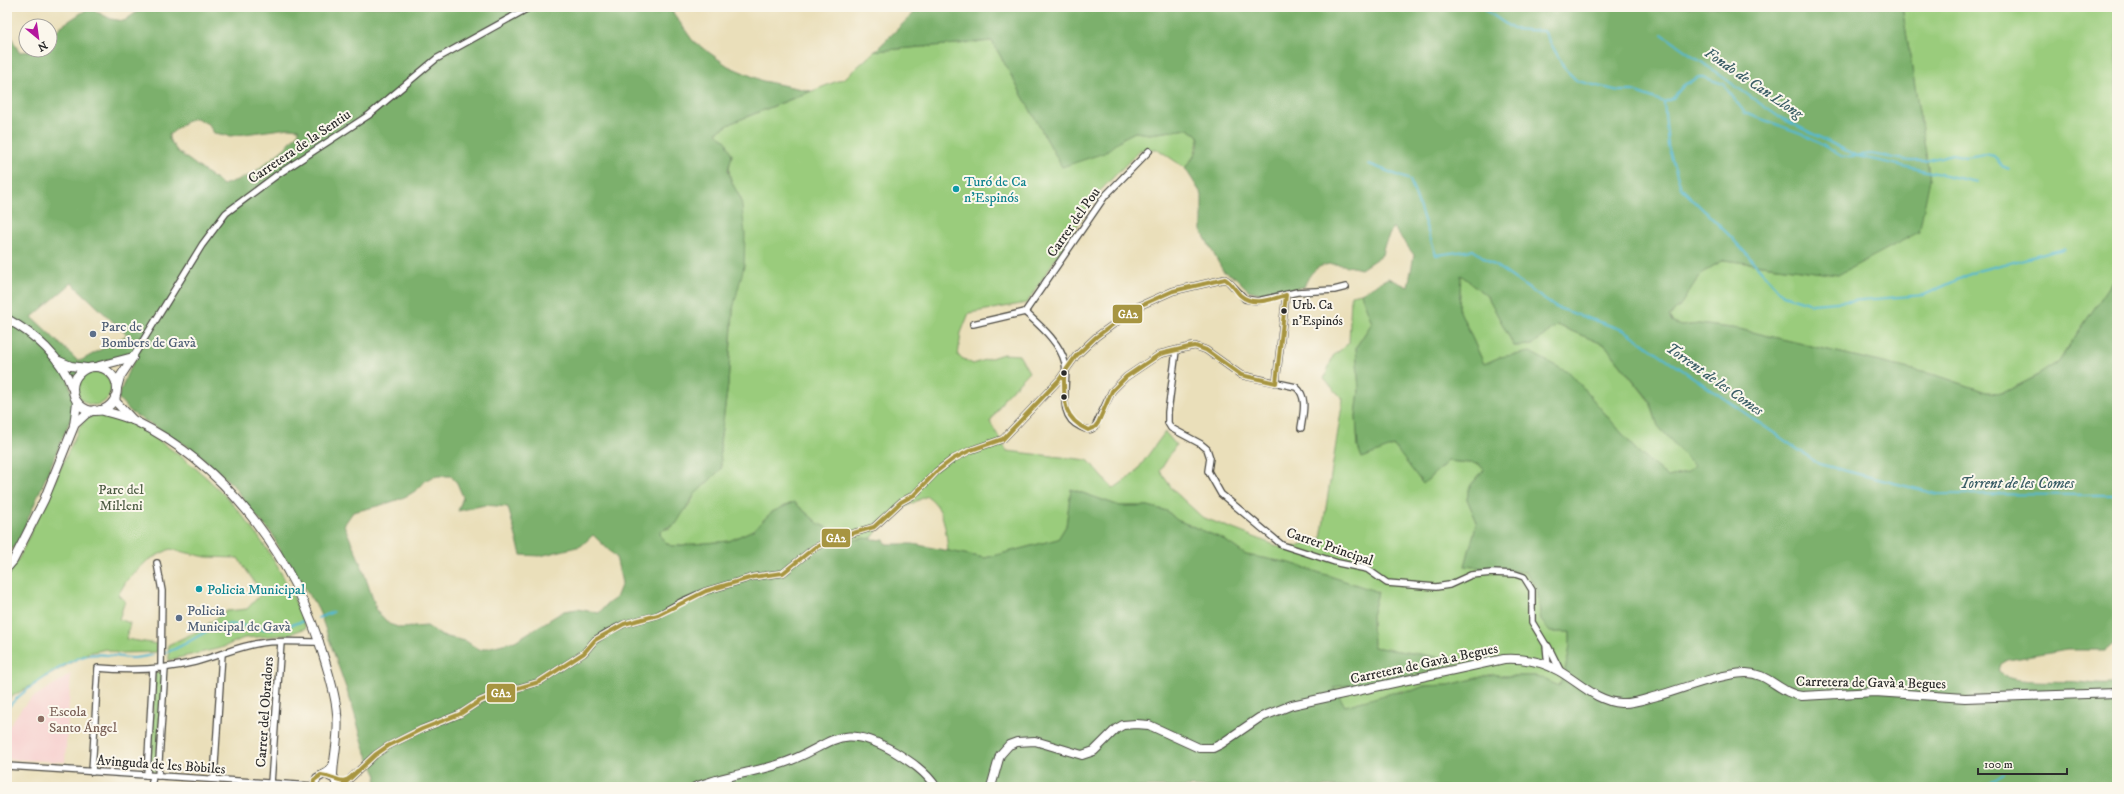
<svg xmlns="http://www.w3.org/2000/svg" width="2124" height="794" font-family="'IM FELL DW Pica',serif">
  <style>
    .built { fill: #f7d0cf }
    .green { fill: #9acc7c; stroke: #627c54 }
    .forest { fill: #7bb06c; stroke: #536e4c; fill-rule: evenodd }
    .lines { fill: none; stroke-linecap: round; stroke-linejoin: round }
    .stream { stroke: #55b9d4; stroke-width: 2 }
    .street-casing { stroke: #484640; stroke-width: 8 }
    .secondary-casing { stroke: #484640; stroke-width: 10 }
    .street { stroke: #fff; stroke-width: 5.5 }
    .secondary { stroke: #fff; stroke-width: 8 }
    .bus-1-casing { stroke: #fbf7ec; stroke-width: 7 }
    .bus-1 { stroke: #a79541; stroke-width: 4 }
    .culture-dot { fill: #0f9aa8; stroke: #fbf7ec; stroke-width: 1.5 }
    .bus-dot { fill: #2b2b2b; stroke: #fbf7ec; stroke-width: 1.5 }
    .service-dot { fill: #5c6f8a; stroke: #fbf7ec; stroke-width: 1.5 }
    .education-dot { fill: #8d6e63; stroke: #fbf7ec; stroke-width: 1.5 }
    .labels { text-anchor: middle; stroke-width: 4; stroke-linejoin: round; paint-order: stroke }
    .bus-label { font-size: 13px; fill: #2b2b2b; stroke: #fbf7ec; text-anchor: start }
    .street-label { font-size: 14px; fill: #2b2b2b; stroke: #fbf7ec }
    .culture-label { font-size: 14px; fill: #0d838f; stroke: #fbf7ec; text-anchor: start }
    .service-label { font-size: 14px; fill: #4e5e75; stroke: #fbf7ec; text-anchor: start }
    .park-label { font-size: 14px; fill: #4c5b43; stroke: #fbf7ec }
    .education-label { font-size: 14px; fill: #785e54; stroke: #fbf7ec; text-anchor: start }
    .water-label { font-size: 15px; font-style: italic; fill: #3a5d66; stroke: #fbf7ec }
    .line-badge { stroke: #fbf7ec; stroke-width: 1.5 }
    .badge-label { font-size: 11px; text-anchor: middle; font-weight: bold; fill: #fff }
  </style>
  <rect width="100%" height="100%" fill="#fbf7ec"/>
  <filter id="ink" filterUnits="userSpaceOnUse"><feTurbulence type="fractalNoise" baseFrequency=".025" numOctaves="2"/><feDisplacementMap in="SourceGraphic" scale="8" xChannelSelector="R" yChannelSelector="G"/><feConvolveMatrix kernelMatrix="1 2 1 2 8 2 1 2 1" color-interpolation-filters="sRGB"/></filter>
  <filter id="wash" filterUnits="userSpaceOnUse"><feTurbulence type="fractalNoise" baseFrequency=".012" numOctaves="4" result="noise"/><feDisplacementMap in="SourceGraphic" scale="16" xChannelSelector="R" yChannelSelector="G"/><feGaussianBlur stdDeviation="0.9" result="paint"/><feColorMatrix in="noise" values="0 0 0 0 0 0 0 0 0 0 0 0 0 0 0 0 0 1.4 0 .05"/><feComposite in="paint" operator="in"/></filter>
  <g filter="url(#wash)">
    <rect width="100%" height="100%" fill="#eadfba"/>
    <path class="built" d="M71,674l-6,88 -58,-3v-30l14,-20 11,-11z"/>
    <g class="green">
      <path d="M1902,7h215v268l-59,87 -23,15 -32,16 -17,-1 -47,-16 -200,-47 -40,-5 -18,2 -8,-3 -4,-7c15,-10 19,-28 32,-41 6,-6 16,-11 23,-15l114,15 92,-96z"/>
      <path d="M992,41l70,126 73,-35 14,2 39,-5 8,5 3,4 -5,18 -9,12 -26,-18h-19l-42,43 -71,110 -58,10 -8,20 -3,23 15,8 30,-10 16,1 10,17 -24,25 -15,25 17,29 81,9 25,29 22,-16 30,-41 11,13 -16,26 13,19 29,27 83,32 36,-10 22,-140 -19,-20 9,-23 16,-13 2,-48 10,-2 11,30 -16,24 3,43 -3,26 2,31 4,11 32,-13 29,39 25,-23 31,3 5,6 -14,16 -3,13 10,23 -12,44 61,6 11,16 4,32 9,12h20c1,20 -4,36 -11,54l-22,-10h-35l-9,-2 -44,11 -25,1 -12,5h-11l-56,15 -11,-19 68,-9 56,-16 -27,-6 -58,-9 -1,-31 6,-24 -88,-29 -44,-8 -23,-16 -46,-19 -10,-9 -19,-5h-28l-49,-17 -5,37 -8,13 -73,19 -37,-7c-2,-19 -3,-43 -21,-55 -25,12 -39,19 -55,42l-18,2 -35,-16 -25,-22 -22,10 -19,18 -24,11 -58,5c-6,-4 -11,-7 -11,-15l10,-3 20,-24 5,-10 26,-25 -1,-27 8,-57 13,-186c-10,-17 -15,-24 -9,-44l-16,-23 18,-10 111,-44 30,-27z"/>
      <path d="M1461,275l27,22 26,49 18,-1 25,-20 48,20 45,57 8,24 37,40 -9,7 -18,4 -31,-26 -66,-77 -71,-17 -16,7 -25,-55z"/>
      <circle cx="94" cy="388" r="17"/>
      <path d="M103,414c24,5 42,17 62,31 66,45 113,107 141,183l-19,7 -43,3 -23,10 -52,12 -1,-15 30,-14 29,-20 20,-2 15,-16 -24,-35 -32,-1 -36,-8 -22,11 -21,20 -9,15 7,6 -6,18 11,4 -4,16 31,5v8l-40,1 -11,-4 -18,4 -77,44 -4,5v-128l12,-16 62,-134 7,-7z"/>
      <path d="M164,671l-8,103 -7,-1 6,-101z"/>
    </g>
    <path class="forest" d="M144,7h525l24,34 35,25 35,15 48,10 -77,31 -18,10 10,9 6,14 -4,15 4,13 9,16 4,35 -1,32 -11,43 -5,76 -8,57 1,27 -26,25 -19,30 -16,7c0,8 5,11 11,15l58,-5 24,-11 19,-18 22,-10 25,22 35,16 9,-2 21,2 2,4h27l72,14 73,-19 8,-13 5,-37 49,17h28l19,5 10,9 46,19 23,16 44,8 88,29 -6,24 1,31 58,9 28,6 -57,16 -68,9 11,19 47,-13 20,-2 12,-5 25,-1 45,-11 8,2h35l22,10c7,-18 12,-34 11,-54h-20l-9,-12 -4,-32 -11,-16 -61,-6 12,-44 -10,-23 3,-13 14,-16 -5,-6 -31,-3 -25,23 -29,-38 -32,12 -4,-11 -2,-31 3,-26 -3,-43 16,-24 -11,-30 27,-15 20,9 6,-32 -21,-28 -9,19 -2,9 -21,14c-25,-6 -46,-12 -57,18l-42,7 -14,-4 -13,-13 -12,-6 -21,-39v-37l-17,-27c8,-9 14,-17 14,-30l-3,-4 -8,-5 -39,5 -14,-2 -12,6 -19,15 -42,14 -70,-126 -117,10 45,-44h982l28,172 -11,53 -81,43 -114,-15c-7,4 -18,9 -24,16 -11,13 -17,30 -31,40l4,7 8,3 18,-2 40,5 200,47 47,16 17,1 32,-16 23,-15 59,-87v365l-12,10h-37l-60,10 -7,4 -2,7c7,14 63,9 78,11 14,1 25,4 40,1v104h-1743l3,-11 -11,-23 -14,-48 -34,-97 -19,-27 -10,-19 -7,-6 -9,-21 -23,-26 -17,-24 -29,-26 -15,-12 -57,-34 -14,-15 9,-24 10,-18 -30,4 -39,19 6,23 -2,14 -53,124 -12,16v-527l12,23 31,-2v-12l11,-12 28,-18 22,11 13,2zM196,118l12,6 6,9 16,3 59,-8 10,1v3l-14,16 -34,27 -28,10 -46,-34 -8,-12v-4c7,-5 18,-16 27,-17zM1461,275l27,22 26,49 18,-1 25,-20 48,20 45,56 8,25 36,40 -8,7 -18,4 -31,-26 -66,-77 -41,-22 -30,5 -16,7 -25,-55zM72,283l55,52 -45,25h-5l-45,-43zM438,476h13l6,7 6,14 -5,14 27,-6 23,2 13,48 19,1 41,-10 12,-11 23,22 6,26 -6,15 -9,6 -8,9 -22,-4 -13,2 -49,30 -36,9 -13,-9 -24,-5 -15,-10 -26,2 -12,-4 -12,-13 -16,-47 -17,-39 9,-13c17,-4 49,-11 62,-21 12,-8 5,-11 23,-15z"/>
    <g class="lines">
      <g class="stream">
        <path d="M1481,7l32,22 31,2 21,38 12,12 42,10h14l31,11 8,-3 12,-14 15,-8h4l20,7 22,29 58,21 40,23 28,-3 39,7h15l28,-7 13,3 19,-3 9,2 8,10 7,3"/>
        <path d="M1662,34l117,83 78,39 120,26"/>
        <path d="M1664,102l4,44 13,42 50,49 52,58 29,9 112,-9 53,-24 87,-22"/>
        <path d="M1369,164l41,16 26,75 37,-5 82,57 71,24 193,133 118,30 180,1"/>
        <path d="M318,618l15,-6"/>
        <path d="M164,653c22,-6 37,-22 58,-28 12,-3 27,3 40,4 14,0 29,-4 42,-8"/>
        <path d="M7,709c11,-16 63,-51 82,-54 15,-3 28,3 43,3 7,0 14,-2 21,-3"/>
        <path d="M1981,787l23,-14"/>
      </g>
    </g>
  </g>
  <g filter="url(#ink)">
    <g class="lines">
      <g class="street-casing">
        <g id="street">
          <path d="M1025,312c14,13 35,30 40,51 4,20 -10,53 16,64 6,3 9,4 14,0l17,-36 14,-14 34,-23 29,-7 6,-1 11,4 35,25 55,12c12,10 7,27 5,41"/>
          <path d="M973,324l52,-12 80,-116 44,-45"/>
          <path d="M1176,351l-8,61v11l3,5 30,16 6,5 3,9 -2,13 13,23 61,51 56,18 29,6 20,14 49,4 13,-2 22,-10 21,-2 23,1 9,3 8,13v32l14,23 2,21"/>
          <path d="M133,357l69,-112 24,-32 51,-38 92,-60 67,-56 94,-52"/>
          <path d="M1276,383l10,-88"/>
          <path d="M157,563l5,28 -1,77"/>
          <path d="M1548,646l13,26"/>
          <path d="M7,766l306,20"/>
          <path d="M92,772l6,-104c33,3 65,2 97,-6 24,-6 48,-18 73,-20 17,-1 35,0 52,0"/>
          <path d="M147,775l6,-106"/>
          <path d="M158,776l7,-108"/>
          <path d="M214,779l8,-125"/>
          <path d="M271,783l10,-141"/>
          <path d="M151,787l2,-11"/>
          <path d="M341,787l34,-32 13,-9 34,-17 38,-15 20,-13 14,-6 45,-13 45,-29 11,-13 13,-8 16,-8 34,-9 23,-13 25,-11 47,-14 30,-4 31,-25 19,-9 41,-12 27,-25 13,-7 22,-23 17,-13 18,-9 32,-11 56,-59 17,-24 20,-19 41,-30 36,-16 52,-12 3,2 17,18 12,2 40,-9 37,-2 12,-3"/>
        </g>
      </g>
      <g class="secondary-casing">
        <g id="secondary">
          <path d="M7,319c28,15 55,39 65,69"/>
          <path d="M59,361l12,5 15,2"/>
          <path d="M99,366l34,-9"/>
          <circle cx="95" cy="389" r="22"/>
          <path d="M117,388l3,-11 13,-20"/>
          <path d="M115,397l1,5 17,18"/>
          <path d="M100,410c11,3 24,6 35,11 95,46 161,140 190,240 5,17 11,35 12,53 3,22 -4,42 -4,63"/>
          <path d="M74,425l12,-11 8,-4"/>
          <path d="M7,568l6,-7 31,-61 30,-74 3,-24"/>
          <path d="M329,776l6,3 2,8"/>
          <path d="M313,787l4,-9 11,-6 5,-7"/>
          <path d="M695,787c27,-11 55,-14 82,-22 54,-15 58,-48 118,-13 16,10 30,19 41,35"/>
          <path d="M991,787l9,-32 9,-10 8,-3 18,-1 47,14 12,-4 22,-22 7,-4 13,-1 13,1 50,23h14l8,-4 38,-26 33,-13 212,-46c20,-1 38,2 55,12 21,12 37,30 62,32 12,1 24,-4 36,-7 25,-7 62,-22 88,-23 23,-1 35,21 57,23l73,-4 90,6 152,-5"/>
        </g>
      </g>
      <use href="#street" class="street"/>
      <use href="#secondary" class="secondary"/>
      <g class="bus-1-casing">
        <g id="bus-1">
          <path d="M313,787l1,-7 7,-5c19,2 20,14 36,-4"/>
          <path d="M341,787l34,-32 13,-9 34,-17 38,-15 20,-13 14,-6 45,-13 45,-29 11,-13 29,-16 34,-9 48,-24 47,-14 30,-4 31,-25 19,-9 41,-12 27,-25 13,-7 22,-23 17,-13 18,-9 32,-11 56,-59 17,-24 20,-19 41,-30 36,-16 52,-12c7,4 10,11 15,16 13,12 32,4 46,0l-10,88 -35,-8 -35,-25 -11,-4 -6,1 -29,7 -34,23 -14,14 -14,32 -3,4 -7,3c-26,-12 -24,-30 -24,-55"/>
        </g>
      </g>
      <use href="#bus-1" class="bus-1"/>
    </g>
  </g>
  <g class="culture-dot">
    <circle cx="956" cy="189" r="4"/>
    <circle cx="199" cy="589" r="4"/>
  </g>
  <g class="bus-dot">
    <circle cx="1284" cy="311" r="3.5"/>
    <circle cx="1064" cy="373" r="3.5"/>
    <circle cx="1064" cy="397" r="3.5"/>
  </g>
  <g class="service-dot">
    <circle cx="93" cy="334" r="4"/>
    <circle cx="179" cy="618" r="4"/>
  </g>
  <circle class="education-dot" cx="41" cy="719" r="4"/>
  <g class="labels">
    <g class="bus-label">
      <text x="1292" y="309">Urb. Ca<tspan x="1292" dy="16">n’Espinós</tspan></text>
    </g>
    <g class="street-label">
      <text transform="translate(299 146) rotate(-34)" y="5">Carretera de la Sentiu</text>
      <text transform="translate(1073 222) rotate(-55)" y="5">Carrer del Pou</text>
      <text transform="translate(1330 546) rotate(19)" y="5">Carrer Principal</text>
      <text transform="translate(1424 663) rotate(-12)" y="5">Carretera de Gavà a Begues</text>
      <text transform="translate(1871 682) rotate(1)" y="5">Carretera de Gavà a Begues</text>
      <text transform="translate(264 712) rotate(-86)" y="5">Carrer del Obradors</text>
      <text transform="translate(161 764) rotate(4)" y="5">Avinguda de les Bòbiles</text>
    </g>
    <g class="culture-label">
      <text x="964" y="186">Turó de Ca<tspan x="964" dy="16">n'Espinós</tspan></text>
      <text x="207" y="594">Policia Municipal</text>
    </g>
    <g class="service-label">
      <text x="101" y="331">Parc de<tspan x="101" dy="16">Bombers de Gavà</tspan></text>
      <text x="187" y="615">Policia<tspan x="187" dy="16">Municipal de Gavà</tspan></text>
    </g>
    <g class="park-label">
      <text x="121" y="494">Parc del<tspan x="121" dy="16">Mil·leni</tspan></text>
    </g>
    <g class="education-label">
      <text x="49" y="716">Escola<tspan x="49" dy="16">Santo Ángel</tspan></text>
    </g>
    <g class="water-label">
      <text transform="translate(1754 83) rotate(34)" y="5">Fondo de Can Llong</text>
      <text transform="translate(1715 379) rotate(35)" y="5">Torrent de les Comes</text>
      <text x="2017" y="488">Torrent de les Comes</text>
    </g>
  </g>
  <g class="line-badge">
    <rect x="1112" y="304" width="31" height="20" rx="4" fill="#a79541"/>
    <rect x="821" y="528" width="30" height="20" rx="4" fill="#a79541"/>
    <rect x="486" y="683" width="30" height="20" rx="4" fill="#a79541"/>
  </g>
  <g class="badge-label">
    <text x="1128" y="318">GA2</text>
    <text x="836" y="542">GA2</text>
    <text x="501" y="697">GA2</text>
  </g>
  <rect width="2124" height="794" fill="none" stroke="#fbf7ec" stroke-width="24"/>
  <g transform="translate(38 38) rotate(151)"><circle r="19" fill="#fbf7ec" stroke="#a8a59f"/>
  <path d="M0-3L7 15L0 10L-7 15Z" fill="#b5179e"/>
  <text y="-6" font-size="11" font-weight="bold" text-anchor="middle" fill="#2b2b2b">N</text>
  </g>
  <path d="M1978 768v6h89v-6" fill="none" stroke="#2b2b2b" stroke-width="2"/>
  <text x="1984" y="768" font-size="12" fill="#2b2b2b" stroke="#fbf7ec" stroke-width="3" paint-order="stroke">100 m</text>
</svg>
